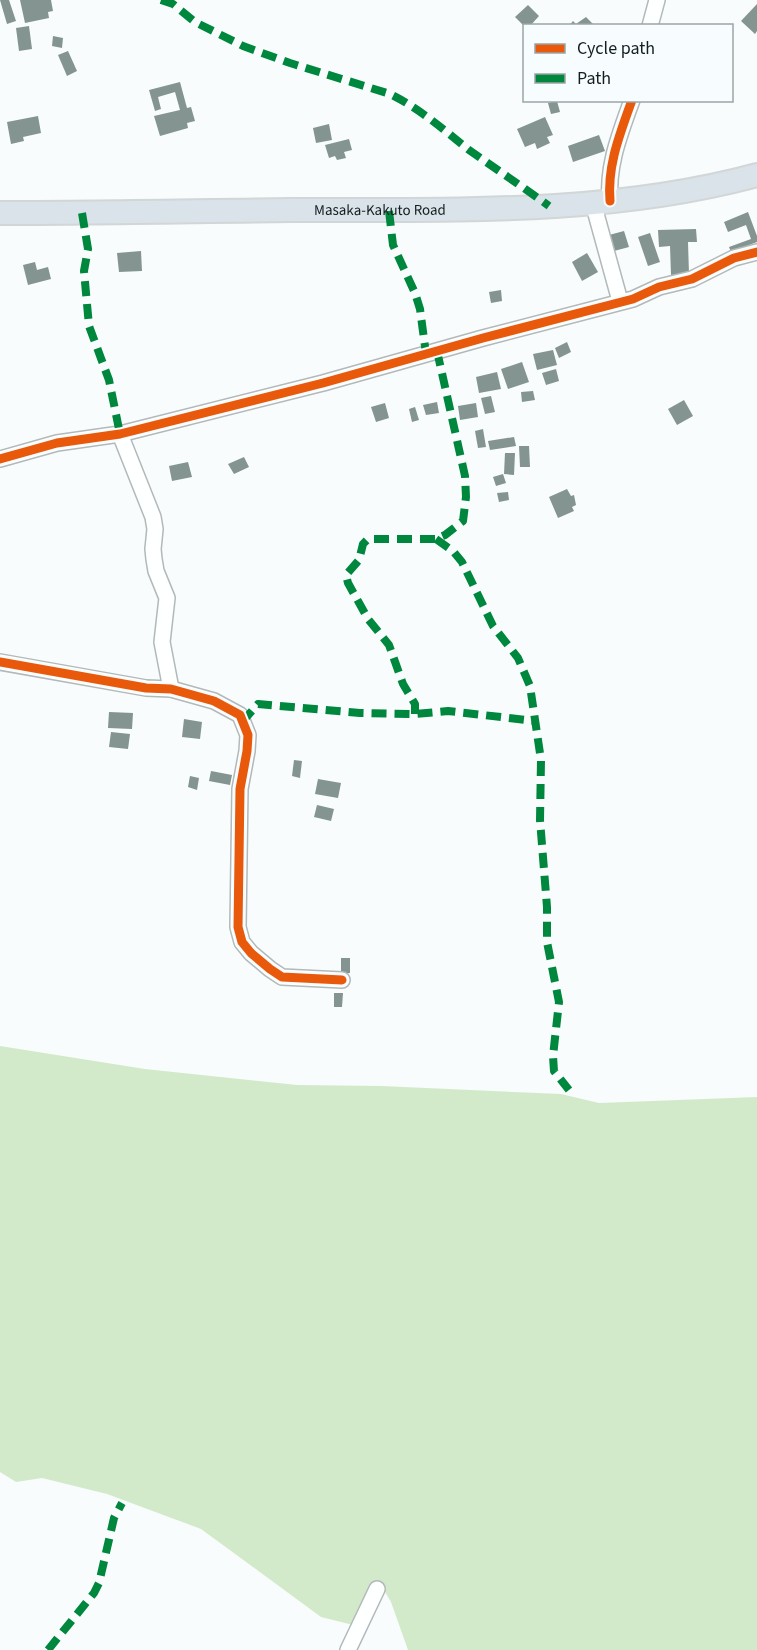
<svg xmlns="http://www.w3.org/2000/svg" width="757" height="1650" font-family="'Source Sans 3',sans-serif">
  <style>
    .green { fill: #d3eaca }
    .building { fill: #839491 }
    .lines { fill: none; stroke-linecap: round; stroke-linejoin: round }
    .minor-casing { stroke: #b2b9ba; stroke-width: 18 }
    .highway-casing { stroke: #d2d6d6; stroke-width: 26 }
    .minor { stroke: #feffff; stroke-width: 15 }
    .highway { stroke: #dae3e9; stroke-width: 22 }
    .quiet { stroke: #00873e; stroke-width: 8; stroke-dasharray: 15 8; stroke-linecap: butt }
    .cycleway-casing { stroke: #f7fdfe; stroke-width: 13 }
    .cycleway { stroke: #e8590c; stroke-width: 9 }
    .labels { text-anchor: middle; stroke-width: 6; stroke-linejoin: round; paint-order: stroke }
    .street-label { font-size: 15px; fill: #141e1f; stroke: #f7fdfe }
  </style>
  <rect width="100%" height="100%" fill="#f8fcfd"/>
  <path class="green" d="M0,1046l145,23 152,16 85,1 179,8 38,9 158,-6v553h-349l-17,-48 -13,-22 -25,45 -32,-8 -120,-88 -94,-35 -65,-16 -26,4 -16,-10z"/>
  <g class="building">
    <path d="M0,0h9l7,21 -9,3z"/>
    <path d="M20,0h31l2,11 -5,1 1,6 -24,5z"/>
    <path d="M757,4v27l-2,3 -14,-13z"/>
    <path d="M528,5l11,11 -9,10h-6l-9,-9z"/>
    <path d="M586,17l9,9h-26l4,-5 3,3z"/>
    <path d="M29,26l3,23 -13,2 -3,-23z"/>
    <path d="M53,36l10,2 -1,10 -10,-2z"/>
    <path d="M68,51l9,20 -10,5 -9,-21z"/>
    <path d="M180,82l7,26 4,-1 4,14 -8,2 1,5 -28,8 -6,-20 26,-6 -5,-18 -17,5 3,12 -6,2 -6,-21z"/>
    <path d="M557,101l3,11 -9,2 -3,-11z"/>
    <path d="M38,116l3,17 -18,4 1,4 -13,3 -4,-22z"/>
    <path d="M545,117l8,18 -6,2 3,6 -13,6 -2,-6 -10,4 -8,-18z"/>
    <path d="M329,124l3,16 -16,3 -3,-15z"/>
    <path d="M599,135l6,16 -32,11 -5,-16z"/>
    <path d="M349,139l3,11 -8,2 2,6 -9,2 -2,-4 -6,2 -4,-13z"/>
    <path d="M748,212l9,24v6l-26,10 -2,-5 22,-8 -5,-14 -18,7 -4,-10z"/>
    <path d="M696,229l1,13h-9l1,32 -18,1 -1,-29 -11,1 -1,-17z"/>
    <path d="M624,231l5,16 -15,4 -5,-16z"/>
    <path d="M650,233l10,29 -12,4 -10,-29z"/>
    <path d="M141,251l1,20 -23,1 -2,-19z"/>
    <path d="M587,253l11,19 -16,9 -10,-19z"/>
    <path d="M35,262l2,8 11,-3 3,12 -23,6 -5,-20z"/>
    <path d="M501,290l1,11 -11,2 -2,-11z"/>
    <path d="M567,342l4,10 -12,6 -4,-10z"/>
    <path d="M553,350l4,15 -20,5 -4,-16z"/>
    <path d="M522,362l7,20 -21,7 -7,-20z"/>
    <path d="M556,369l3,12 -13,4 -4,-12z"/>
    <path d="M497,372l4,17 -22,4 -3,-16z"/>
    <path d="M533,391l2,9 -13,2 -1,-10z"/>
    <path d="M491,396l4,16 -10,2 -4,-16z"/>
    <path d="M684,400l9,16 -16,9 -9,-16z"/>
    <path d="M437,402l2,11 -13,2 -3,-10z"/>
    <path d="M385,403l4,15 -13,4 -5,-15z"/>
    <path d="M476,403l2,14 -18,3 -2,-14z"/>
    <path d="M415,407l4,13 -7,2 -3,-13z"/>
    <path d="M483,429l3,18 -8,1 -3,-17z"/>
    <path d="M514,437l2,9 -26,4 -2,-9z"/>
    <path d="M519,446h10l1,21h-10z"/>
    <path d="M505,453h10l-1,22 -10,-1z"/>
    <path d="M244,457l5,10 -15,7 -6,-10z"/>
    <path d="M188,462l4,15 -20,4 -3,-15z"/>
    <path d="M503,474l3,9 -10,3 -3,-9z"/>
    <path d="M567,489l4,7 3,-1 2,10 -4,2 2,4 -16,7 -9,-21z"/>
    <path d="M508,492l1,8 -10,2 -2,-9z"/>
    <path d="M109,712l24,1 -1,16 -24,-1z"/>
    <path d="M184,719l18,3 -2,17 -18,-2z"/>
    <path d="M111,732l19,2 -2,15 -19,-2z"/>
    <path d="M294,760l8,1 -2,17 -8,-2z"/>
    <path d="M211,771l21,4 -2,10 -21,-4z"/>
    <path d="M190,776l9,2 -2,12 -9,-3z"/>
    <path d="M318,779l23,4 -3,15 -23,-4z"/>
    <path d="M317,805l17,4 -3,12 -17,-4z"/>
    <path d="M341,958h9v15l-9,1z"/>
    <path d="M334,993h9l-1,14h-8z"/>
  </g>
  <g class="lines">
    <g class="minor-casing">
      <g id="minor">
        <path d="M650,26l7,-26"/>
        <path d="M610,201c-3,-36 10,-67 22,-101"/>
        <path d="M593,203l27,98"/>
        <path d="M120,434l33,83 2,12 -2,20 1,10 2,12 11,27 -5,44 9,47"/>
        <path d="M0,459l57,-16 63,-9 203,-51 160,-45 150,-39 26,-12 33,-8 42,-21 23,-6"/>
        <path d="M0,662l146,26 25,1 43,12 26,14 8,20 -1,16 -7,38 -2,138 4,15 9,11 19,16 12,8 60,3"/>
        <path d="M348,1650l29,-61"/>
      </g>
    </g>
    <g class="highway-casing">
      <g id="highway">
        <path id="s1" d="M0,213c97,0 194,-2 291,-3 156,-1 314,6 466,-35"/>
      </g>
    </g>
    <use href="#minor" class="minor"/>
    <use href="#highway" class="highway"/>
    <g class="quiet">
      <path d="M161,0l12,4 22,18 48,24 47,17 100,31c29,14 54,36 79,56 27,19 54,37 80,56"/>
      <path d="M389,211l4,34 22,48 5,16 6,45"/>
      <path d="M82,213l6,36 -4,22 5,55 20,54 11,54"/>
      <path d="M436,539l17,12 9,11 31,64 25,32 12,28 11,74 -1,60 7,87v35l12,60 -6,54 1,15 15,19"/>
      <path d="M415,714v-10l-12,-20 -14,-39 -21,-26 -20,-36 -2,-8 13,-15 4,-16 5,-5h68l9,-4 18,-14 3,-24 -1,-21 -28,-125"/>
      <path d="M242,722l16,-18 102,9 55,1 33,-3 87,10"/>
      <path d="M48,1650l46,-57 5,-10 15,-65 8,-15"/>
    </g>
    <g class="cycleway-casing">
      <g id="cycleway">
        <path d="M610,201c-3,-36 10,-67 22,-101"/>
        <path d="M0,459l57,-16 63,-9 203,-51 160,-45 150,-39 26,-12 33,-8 42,-21 23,-6"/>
        <path d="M0,662l146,26 25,1 43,12 26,14 8,20 -1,16 -7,38 -2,138 4,15 9,11 19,16 12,8 60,3"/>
      </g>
    </g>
    <use href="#cycleway" class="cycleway"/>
  </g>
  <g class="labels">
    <g class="street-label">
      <text dy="5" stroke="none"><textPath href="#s1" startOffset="380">Masaka-Kakuto Road</textPath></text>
    </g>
  </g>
  <rect x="523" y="24" width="210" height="78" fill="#f7fdfe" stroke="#9ca4a5" stroke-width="1.5"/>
  <rect x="535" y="44" width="30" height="9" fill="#e8590c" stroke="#9ca4a5" stroke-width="1.5"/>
  <text x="577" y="54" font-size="18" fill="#141e1f">Cycle path</text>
  <rect x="535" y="74" width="30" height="9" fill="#00873e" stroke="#9ca4a5" stroke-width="1.5"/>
  <text x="577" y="84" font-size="18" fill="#141e1f">Path</text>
</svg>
